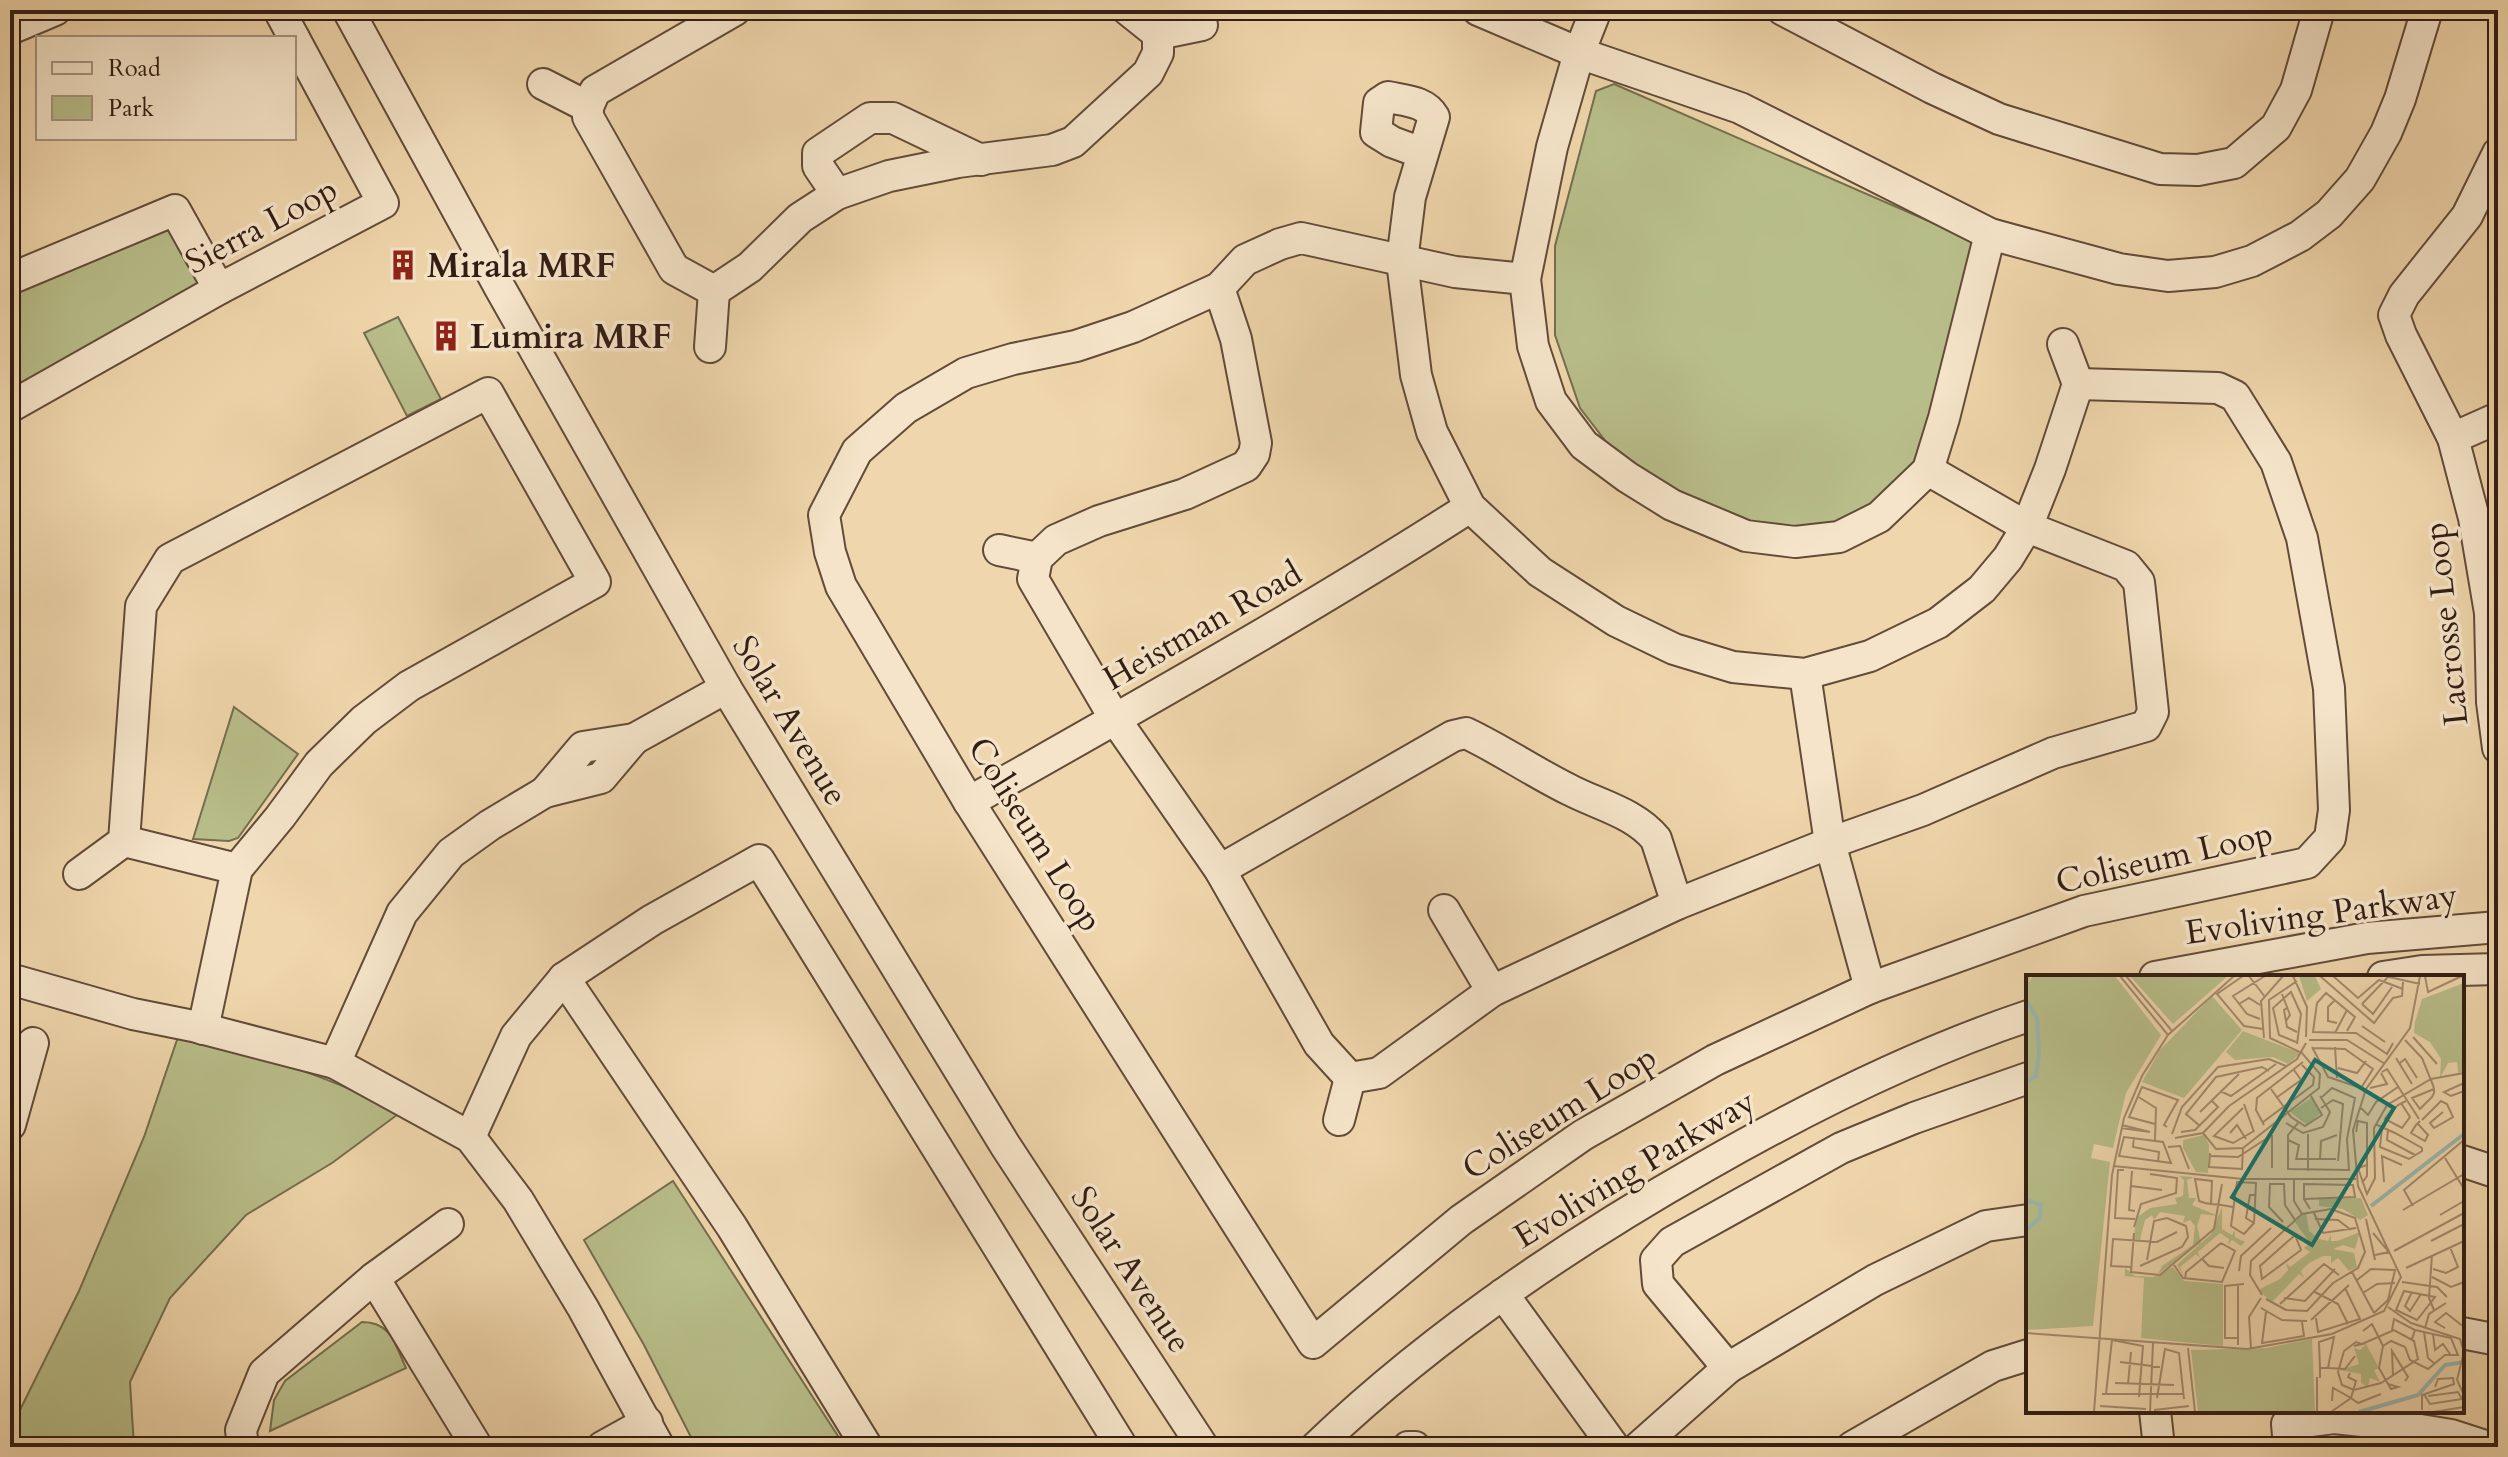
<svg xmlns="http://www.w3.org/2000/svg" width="2508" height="1457" font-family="Cardo,serif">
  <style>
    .green { fill: #b8be8a; stroke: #756e4e; stroke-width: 2 }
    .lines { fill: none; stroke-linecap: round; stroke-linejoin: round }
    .minor-casing { stroke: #624b39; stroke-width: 34 }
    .minor { stroke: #f5e4c9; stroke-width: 30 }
    .labels { text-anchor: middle; stroke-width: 7; stroke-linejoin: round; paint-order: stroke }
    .street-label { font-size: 34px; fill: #321d13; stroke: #f5e4c9 }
    .poi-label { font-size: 34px; font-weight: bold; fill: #321d13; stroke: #f5e4c9; text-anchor: start }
    .inset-river { fill: none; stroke: #9bb8b0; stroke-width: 4 }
    .inset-road { fill: none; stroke: #a48c6f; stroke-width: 2 }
    .view { fill: #0f766e; fill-opacity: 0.15; stroke: #0f766e; stroke-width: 4 }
    .inset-edge { fill: none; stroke: #321d13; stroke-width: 4 }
  </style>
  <rect width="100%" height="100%" fill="#f0d6ac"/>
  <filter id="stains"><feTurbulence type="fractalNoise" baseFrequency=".0025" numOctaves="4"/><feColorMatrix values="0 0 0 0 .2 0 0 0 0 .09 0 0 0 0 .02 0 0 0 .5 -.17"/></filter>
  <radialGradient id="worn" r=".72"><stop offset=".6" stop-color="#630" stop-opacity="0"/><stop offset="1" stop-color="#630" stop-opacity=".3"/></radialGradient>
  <g class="green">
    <path d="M1614,84l356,155 8,10 -55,218 -88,63 -93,-2 -56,-25 -72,-51 -34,-44 -25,-73v-89l41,-155z"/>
    <path d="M166,227l19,29 13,27 -141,89 -47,25v-103z"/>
    <path d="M398,317l43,82 -34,17 -43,-83z"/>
    <path d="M234,707l64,47 -60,84 -9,3 -36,-2z"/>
    <path d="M178,1037c77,14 152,41 223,75l-69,51 -86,52 -76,83 -40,84 4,65h-124v-29l9,-6 60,-121 65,-154z"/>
    <path d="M673,1181l165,255 7,11h-149l-52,-102 -60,-105z"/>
    <path d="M362,1322c30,0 33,23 44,46l-136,63 4,-31 11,-19z"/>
  </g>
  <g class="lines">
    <g class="minor-casing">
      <g id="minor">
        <path d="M279,10l15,28"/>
        <path d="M348,10l152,278 226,400 279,457 198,302"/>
        <path d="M1128,10l30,24"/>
        <path d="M1478,10l101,43 161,55 250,126 129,35 49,7 47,-4 37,-11 48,-25 29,-22 31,-35 26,-46 14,-34 27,-89"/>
        <path d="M1596,10l-17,43 -27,94 -27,132 8,67 18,55 33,44 43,32 45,28 74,31 49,6 44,-5 40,-20 49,-47 16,-52 46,-184"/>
        <path d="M1783,10l149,78 67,31 161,50 38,1 36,-7 42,-36 20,-37 23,-80"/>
        <path d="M10,29l45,-19"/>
        <path d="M1158,34l44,-9"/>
        <path d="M543,84l45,23"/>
        <path d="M1422,153l-30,-11 -16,-10 3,-29 9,-6c18,4 37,4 46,20l-24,80 -8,64 14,114 16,57 38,75 70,65 76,49 58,28 59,18 72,7 65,-18 68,-33 44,-34 26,-31 19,-31 23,-58 28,-85 -15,-40"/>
        <path d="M2498,153l-31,63 -63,79 -10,20 7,20 52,103 21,80 16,95 2,89 6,46"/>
        <path d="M837,194l-19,-28v-13l52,-35h23l88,42"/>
        <path d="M10,279l165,-69 44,79"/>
        <path d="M1525,279l-70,-7 -154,-34 -21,6 -35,16 -26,28 -86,39 -57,19 -63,13 -47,14 -60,35 -49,43 -33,64 6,37 11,34 128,216 344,541 148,-123 122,-85 132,-75 155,-72 214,-77 223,-48 23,-25 4,-28 -5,-122 -27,-150 -26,-76 -41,-66 -17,-8 -140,-4"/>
        <path d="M1219,288l17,51 20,104 -2,11 -8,12 -24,11 -37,17 -86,27 -43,19 -19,18 -4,21 82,140 105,151 99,174 31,34"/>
        <path d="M714,291l36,-24 50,-49 37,-24 52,-18 69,-14 94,-12 21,-8 75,-69 10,-20v-19"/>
        <path d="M714,291l-40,-22 -86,-152v-10l7,-16 140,-81"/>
        <path d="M710,347l4,-56"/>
        <path d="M10,407l209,-118 164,-86 -89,-165"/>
        <path d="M2453,438l45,-20"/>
        <path d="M999,550l38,8"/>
        <path d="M1805,674l25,169 40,145"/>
        <path d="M545,792l38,-45 51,-8 92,-51"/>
        <path d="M969,802c169,-96 338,-190 501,-295"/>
        <path d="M124,841l113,28"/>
        <path d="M1220,870l233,-134 13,-3c36,17 69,40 104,57 29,15 65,23 86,49l21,65"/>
        <path d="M79,874l45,-33 17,-235 29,-47 318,-166 107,189 -186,104 -45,34 -45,44 -39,53 -43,52 -34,160"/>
        <path d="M1444,910l48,81"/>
        <path d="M2155,977l212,-39 131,-11"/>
        <path d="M2383,977l39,-6 76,-2"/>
        <path d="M564,978l168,249 135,220"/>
        <path d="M10,979l123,35 60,12 142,37 135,74 48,63 65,108 76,139"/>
        <path d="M335,1063l67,-150 49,-60 39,-28 55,-33 56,-14 33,-39"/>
        <path d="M1350,1078l29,-5 113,-82 185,-87 153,-61 93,-33 130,-57 93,-27 7,-14 -14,-130 -13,-16 -99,-39 -99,-57"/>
        <path d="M1339,1120l11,-42"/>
        <path d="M10,1125l23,-82"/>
        <path d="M470,1137l46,-101 48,-58 88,-58 107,-60 363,587"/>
        <path d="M2462,1161l36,12"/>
        <path d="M374,1278l103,169"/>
        <path d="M1503,1294l111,153"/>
        <path d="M2462,1333l36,7"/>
        <path d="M1728,1368l-70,-84 -2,-24 16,-18 169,-94 73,-30 114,-40"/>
        <path d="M2155,1411l4,36"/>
        <path d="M243,1447l-2,-17 23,-57 110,-95 74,-54"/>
        <path d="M602,1447l45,-25"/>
        <path d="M1316,1447c116,-111 249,-201 388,-280 103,-59 211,-113 324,-151"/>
        <path d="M1408,1447h7"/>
        <path d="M1639,1447l89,-79 147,-88 111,-54 42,-6"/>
        <path d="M1852,1447l141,-81 35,-11"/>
        <path d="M2289,1447l-2,-23 47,-6 38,4 79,13 37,12"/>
      </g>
    </g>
    <use href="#minor" class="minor"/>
  </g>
  <defs>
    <g id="building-bare" transform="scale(2.4)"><path d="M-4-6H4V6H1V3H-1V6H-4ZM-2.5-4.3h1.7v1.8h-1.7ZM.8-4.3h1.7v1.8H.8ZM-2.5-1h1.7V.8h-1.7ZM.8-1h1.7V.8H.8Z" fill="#8f2418" stroke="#f5e4c9" stroke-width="2.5" paint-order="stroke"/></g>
  </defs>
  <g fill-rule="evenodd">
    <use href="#building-bare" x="403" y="265"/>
    <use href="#building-bare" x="446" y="336"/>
  </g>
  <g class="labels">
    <g class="street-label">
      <text transform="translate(261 225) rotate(-28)" y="12">Sierra Loop</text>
      <text transform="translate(2445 624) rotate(-96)" y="12">Lacrosse Loop</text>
      <text transform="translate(1202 625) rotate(-30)" y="12">Heistman Road</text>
      <text transform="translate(791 720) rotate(59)" y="12">Solar Avenue</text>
      <text transform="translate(1036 834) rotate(58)" y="12">Coliseum Loop</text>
      <text transform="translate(2164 857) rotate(-13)" y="12">Coliseum Loop</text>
      <text transform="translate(2321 913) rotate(-8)" y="12">Evoliving Parkway</text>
      <text transform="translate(1559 1112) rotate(-32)" y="12">Coliseum Loop</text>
      <text transform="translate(1634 1168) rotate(-31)" y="12">Evoliving Parkway</text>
      <text transform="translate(1132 1269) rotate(57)" y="12">Solar Avenue</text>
    </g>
    <g class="poi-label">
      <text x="427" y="277">Mirala MRF</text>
      <text x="470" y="348">Lumira MRF</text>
    </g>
  </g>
  <g transform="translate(2026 975)">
    <rect width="438" height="438" fill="#f0d6ac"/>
    <path d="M0,1h5l-3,7 5,-7h82l46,59 -35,58 -13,55 -19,-4 -3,14 19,4 -17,164 -67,4zM104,1h98l-55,48zM273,1h16l6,13 -14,12zM438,8v88l-6,2 -1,-11 -9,1 -8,15 1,-19 -11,-17 -16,-9 1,-11 7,-23zM186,21l30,34 -58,68 -42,-16 18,-32zM217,56l2,1 56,21 -13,11 -15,-7 -38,3 -9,-8zM285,123l11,14 -15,13 -17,-13zM178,160l5,10 -1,28 -12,-1 -13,-24v-8zM153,201l15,1 -7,3 2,18h7l-4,7 26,11 -17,-2 -4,12 4,17 -43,31 4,-8 31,-21 2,-19 -5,-6 -7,3 2,-7 -25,-4 -6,8 -2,-5 -7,5 -5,20 -6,-1 2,-21 14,-10 27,-4 -2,-6 8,-2 1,-16zM335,223l7,17 -8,5 -17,-11 -24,-3v-7zM196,232v22l10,6 3,-5v7l10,5 -4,4 -9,-6 -4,5 1,-6 -9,-6 -22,19 2,6 -4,-4 -16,13 4,9 -7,-11 34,-31zM280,237l3,19 10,8 9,2 3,-6v6h6l23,-9 -5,17 -12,-4 -10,4 21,4 3,14 -8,4 -11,-13 -7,5v-7h-8l-14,7 -8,8 3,7 -5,-4 -27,28 -14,-12 22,-11 8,-9 -2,-7 4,4 20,-15 -6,-4 6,-5 -15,-21zM147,292l11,14 39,3v62l-82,-8 3,-60 -19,-2v-8l10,8 18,1zM286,364l3,73h-117l-7,-62 75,-2zM340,369l13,24 -5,2 6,12 -10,-4 -2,9 -7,-4v-9l-21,-4 19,-6 -5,-16 6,2z" fill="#b8be8a"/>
    <path class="inset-river" d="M0,25l11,18 2,35 -3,23 -10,6v58M0,225l15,5 -1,13 -14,12M345,231l93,-72M333,437l59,-17 27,-30 19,-3"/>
    <path class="inset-road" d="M94,1l48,59M100,1l46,55M217,1l-26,18 27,32 19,3M223,1l16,21M267,1l14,31 -1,30M294,1l54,47 19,-25 9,-2 1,-14M307,1l25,22 21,-18 24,9M399,1l3,16 34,-16M363,2l31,7M256,19l8,21 -4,6M309,25l-7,7v14l9,2M213,29l10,-6 11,7M336,29l11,10 19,-27M336,29l27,-28M262,32l-4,3 3,17 10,5M234,44l-13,-5 -14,-18 32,-20M336,51l23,16M321,56l8,-14 -29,-24 -9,10 -4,29 43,1 31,21 6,-11M309,58l12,-23M387,62l24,27M238,63l-3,-37 22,-25M283,65h38l38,24M379,65l17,18 11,27 1,4v4l-2,4 -12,12 -8,-11 22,-9M270,67l-17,-7 -6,-27 18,-16 10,22 -4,30M286,72l16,30 33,11 12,-19 -28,-20 -32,-1M309,72l2,31M370,83l16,26M374,88l5,-4 12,19M312,93l19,5 9,-12M356,97l5,-3 32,50M438,108l-20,9 7,4 13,-5M344,113l17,-4 -6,-11M245,114l20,28 14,9 17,-11 -11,-19M194,116l11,5 45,-32M111,121l19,12 -1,32M250,123l25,-18 -7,-10M375,128l9,14 -8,11 -17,-9 6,-8 7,-6 8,-4M218,129l10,28M217,133l-29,28 19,7 21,-12M295,133l12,-8 10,4 -5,57M335,133l7,7 8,-13 22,-15M174,137l39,-38M396,145l19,-19 6,3 6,13 -19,11 -4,-5 13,-11M237,147l50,-37 1,-8 -12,-12M260,148l17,10 20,-6 7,-15 -10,-16M272,148l-10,12v34l61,1 -2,-31 8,-41 -23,-10 -10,9M129,149l-26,-7 13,-30 36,13 -14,25 3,2M349,149l20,9 27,15v3l-13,8 -29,-12 2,-20M392,149l10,11 -3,6 -14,-8 5,-8 4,-4M238,150l-8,-15 1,-12 46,-36M174,151l-14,-12 30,-37 46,-10 7,4M95,153l29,4 -28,-7M362,155l-1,10 28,15M155,157l14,-2 23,-23 -7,-7M330,157l2,-11 9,2v53l-5,7M177,158l13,16 27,-1 76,-60 1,-14 -18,-21 -32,-15 -1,-38 28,-19M204,158l7,-8 9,14M146,159l10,-27 36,-40 51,-8 17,7M98,162l39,5 8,21 -52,-7zM108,162l-1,10 26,5 -1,10M149,163l28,-5 26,-27 68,-47 9,-16M262,165l11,5 -3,15M142,172l12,-1 9,23M184,178l-1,14 33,2 1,-21M185,181l27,1 34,-22M419,183l19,31M271,184h39M294,184l1,-18 16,-6M341,190l-9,3 9,26 8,-16 -1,-50 13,-23 44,-26 33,-6M87,191l130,13h113M246,193v-33M98,195h-6l-3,48 20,1M106,196l-3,39 6,1M282,196v-37M268,205v21l8,13M211,207l19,1 -2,40 -10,11 -13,-8zM358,207l-2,-26 20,9M105,211l31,4M278,224l51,-2 -2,-12 -49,-1v15l6,10M185,229l1,-23 -17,-2 4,22 6,2 6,1 10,1 12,2M387,231l-9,-16 60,-50M377,235l61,-36M288,238l9,20 33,-5M414,240l24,-14M289,244l23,1 13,10M340,244l9,41M257,247l-14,-15 1,-23h14l1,21 10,15M228,248l-8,-5 4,-23h5M108,252l7,-23 35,-11 1,-15 -27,-4M108,258l-3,39 29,3 54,-46 8,-45M347,258l16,19 -14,3M269,260l6,15 -39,29 -2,-13zM405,266l33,-17M368,276l70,-38M406,280l-3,43 5,12M176,284l7,7 15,2M148,290l9,13 39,4 13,-31 -14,-8M114,291l42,-19 6,-10 -2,-11 -19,-8 -13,3 -7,39M105,292l-20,-1 2,-27 44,3 20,-10M380,293l58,-27M407,294l13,4 12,-6 -8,-20M213,296l2,-15 30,-28M326,297l22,41M406,302l19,10 13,-5M159,304l1,-7 35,-29M331,305l14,-11 24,1 -7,30 -14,13M376,307l35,5 10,10M287,316l25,13 10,20M378,316l31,6 -18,23 -21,-10zM386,317l-7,14 5,5 11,-17M337,318l14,-9 18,-1M236,320l-12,-20 1,-14 51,-47 29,-5 24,9 10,34 -7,16 -25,15 -26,28 -21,-1 -20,-11M258,323l21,3 30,-32M254,329l44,-40 15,11M362,332l23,16 49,16 4,13 -7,28 7,15M235,333l21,12 25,1M240,337l-4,31 42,-7 -2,-14M290,343l2,14 42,-13 -15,-31M285,345l38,-35M399,353l4,-14 17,-11M419,353l-10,-6 11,-9 18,14M366,355l2,-11 21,11 -3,9M337,356l9,-7 11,22 -4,22 9,16 10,3 -7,2 -3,-5M398,357l4,26 7,6M0,358l221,16 85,-15 52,-23 17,-34 -43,-91 -5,-56 13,-41 44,-61 10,-52M407,359l2,16 8,-6 7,10M212,363h-13v-52l19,-2M212,370v-60M328,371l8,-2 -6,-2 -12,9 -6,21 4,13 12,5 27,-7 37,-24 -4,-18 -20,-11 -32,14M357,371l8,-5 14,6 5,13 18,9 17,-14h13l-7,-17 -36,-8M162,373l7,64M225,373l-2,-31 12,-19M94,387l40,5M294,393h8l6,-31 -15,5 1,26v10M302,393l17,1 10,-13 -4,5M324,398l-2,4 8,4 -5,17 7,5 23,-9M367,401l-1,-25 16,26 -3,4M89,408l59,2M102,409l3,-32M76,419h81M80,419l6,-54 31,6 -4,51M398,419l6,10 32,-5 -4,-7 -30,4M131,423l8,-49 14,4 5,46M306,426l1,-13 18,10M74,431l46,3M128,435l35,-4M396,435v-15l32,-11 -1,-6 -15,1 -3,8M68,437l18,-237 12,-57 18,-42 26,-41 66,-59M124,437l3,-69M291,437v-35M305,437l20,-14M407,437l31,-5"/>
    <path class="view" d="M289,85l79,48 -82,137 -80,-48z"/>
    <rect width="438" height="438" class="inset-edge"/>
  </g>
  <rect width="2508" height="1457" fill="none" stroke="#f0d6ac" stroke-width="40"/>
  <rect x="12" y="12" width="2484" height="1433" fill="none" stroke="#321d13" stroke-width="4"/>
  <rect x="20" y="20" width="2468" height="1417" fill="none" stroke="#321d13" stroke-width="2"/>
  <rect x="36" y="36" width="260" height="104" fill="#f5e4c9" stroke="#a79480" stroke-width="2"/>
  <rect x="52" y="62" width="40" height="12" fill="#f5e4c9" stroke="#a79480" stroke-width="2"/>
  <text x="108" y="76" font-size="24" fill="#321d13">Road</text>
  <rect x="52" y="96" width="40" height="24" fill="#b8be8a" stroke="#a79480" stroke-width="2"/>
  <text x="108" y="116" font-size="24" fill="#321d13">Park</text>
  <rect width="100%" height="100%" filter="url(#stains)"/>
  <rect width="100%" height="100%" fill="url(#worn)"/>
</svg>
